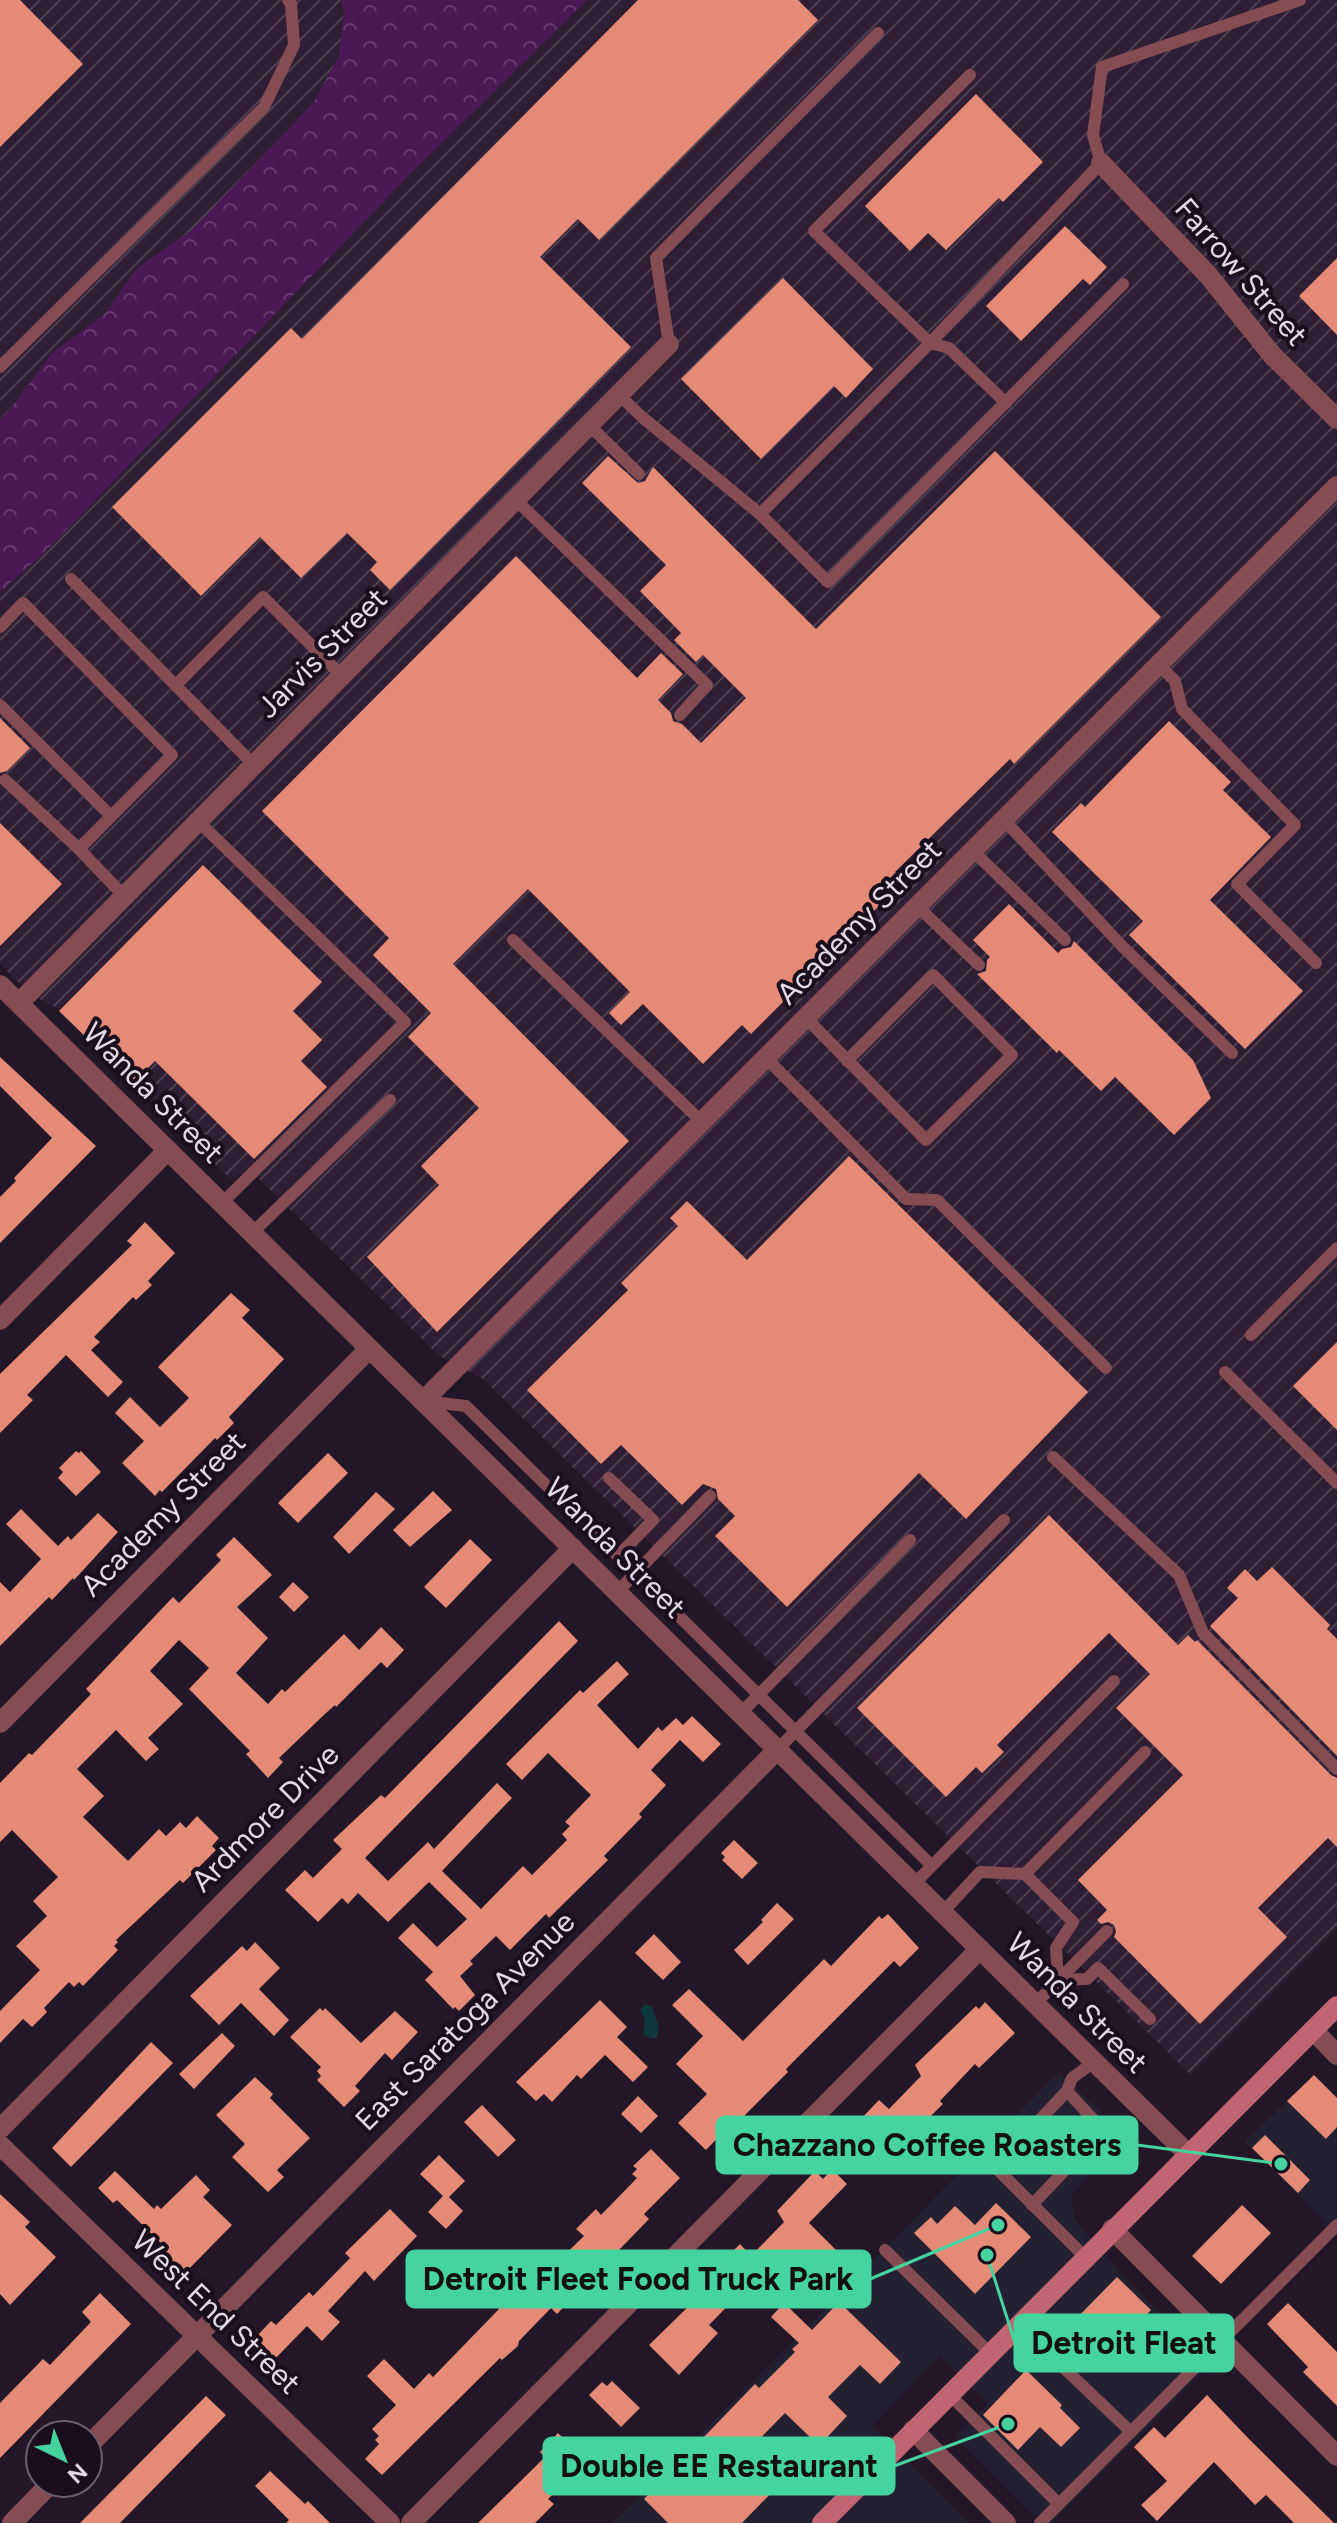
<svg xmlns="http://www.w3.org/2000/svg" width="1337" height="2523" font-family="Figtree,sans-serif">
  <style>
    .commercial { fill: #232131 }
    .industrial { fill: url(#industrial-furrows) }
    .forest { fill: url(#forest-crowns) }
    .water { fill: url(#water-ripples) }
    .building { fill: #e48a75 }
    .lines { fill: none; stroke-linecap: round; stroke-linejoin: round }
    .lane { stroke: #864c53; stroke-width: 12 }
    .street { stroke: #864c53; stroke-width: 20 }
    .secondary { stroke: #c26572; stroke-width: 20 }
    .labels { text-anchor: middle; stroke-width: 8; stroke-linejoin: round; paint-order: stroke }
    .street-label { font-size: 30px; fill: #e2d9e4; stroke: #1a0e1d }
    .leader { fill: none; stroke: #45d49f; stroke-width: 3 }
    .callout-dot { fill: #45d49f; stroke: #1a0e1d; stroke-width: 3 }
    .callout { fill: #45d49f; stroke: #45d49f; stroke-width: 3 }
    .callout-label { font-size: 32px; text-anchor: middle; font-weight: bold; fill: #111 }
  </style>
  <defs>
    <pattern id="industrial-furrows" width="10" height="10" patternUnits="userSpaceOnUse" patternTransform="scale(2)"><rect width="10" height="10" fill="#2f1e33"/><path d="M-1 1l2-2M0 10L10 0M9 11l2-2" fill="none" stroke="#4d3e50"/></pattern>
    <pattern id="forest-crowns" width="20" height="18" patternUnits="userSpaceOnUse" patternTransform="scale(2)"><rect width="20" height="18" fill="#4a1855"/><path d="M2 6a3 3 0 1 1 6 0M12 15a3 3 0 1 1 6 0" fill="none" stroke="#64396d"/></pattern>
    <pattern id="water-ripples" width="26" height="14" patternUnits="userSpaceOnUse" patternTransform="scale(2)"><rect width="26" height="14" fill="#0c373c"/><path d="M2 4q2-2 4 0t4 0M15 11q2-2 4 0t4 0" fill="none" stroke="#2f5358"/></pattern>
  </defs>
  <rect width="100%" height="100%" fill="#231727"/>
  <g class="commercial">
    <path d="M1059,2072l67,65 -55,58 4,24 44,52 92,93 -160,159h-10l-86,-86 33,-34 -48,-47 -68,70 97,97h-356z"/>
    <path d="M1314,2075l23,22v137l-92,-92z"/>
  </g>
  <path class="industrial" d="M0,0h1337v1929l-146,146 -708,-696 -45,-24 -186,-183 -23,6 -171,-169 -29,-16 -29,-29z"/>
  <path class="forest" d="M340,0h247l-174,171 -367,380 -46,41v-173l7,-6 45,-60 54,-40 30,-44 57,-40 121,-127 25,-46 5,-46z"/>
  <path class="water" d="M645,2004l7,3 7,21 -2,8 -5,3 -9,-5 2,-14 -5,-10z"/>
  <g class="building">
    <path d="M0,0h20l63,64 -83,83z"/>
    <path d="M638,0h160l20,20 -219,220 -21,-21 -38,38 91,90 -241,243 -20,-20 7,-8 -30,-29 -46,45 -41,-41 -59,59 -89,-89 179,-179 11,11z"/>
    <path d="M976,94l67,68 -40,40 -4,-4 -53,52 -18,-17 -18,18 -45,-45z"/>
    <path d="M1065,226l42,41 -17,18 -7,-6 -62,62 -35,-35z"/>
    <path d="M1337,258v77l-38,-39z"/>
    <path d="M783,278l90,91 -27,29 -12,-12 -73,73 -80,-80z"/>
    <path d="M995,451l166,166 -147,147 -4,-5 -115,113 9,9 -153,153 -9,-9 -39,39 -60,-60 -22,21 -12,-12 21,-21 -102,-103 -75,75 176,177 -192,191 -70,-75 72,-72 -18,-19 58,-58 -71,-71 23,-24 -58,-58 16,-17 -127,-127 254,-255 121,122 24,-25 22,21 -25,26 13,13 2,8 9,3 19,19 45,-45 -43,-43 -7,7 -22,-22 7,-7 -41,-42 26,-26 -84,-82 26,-27 30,27 7,-2 8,-14 163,162z"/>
    <path d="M0,718l30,30 -23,23 -7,2z"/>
    <path d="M1169,721l62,61 -8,8 48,47 -61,63 93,91 -58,58 -116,-114 14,-14 -91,-89 29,-29 4,4z"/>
    <path d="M0,823l62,61 -62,62z"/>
    <path d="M203,865l119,117 -29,29 29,29 -21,21 26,26 -73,72 -99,-98 -22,22 -74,-72z"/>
    <path d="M1009,904l49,49 4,-4 9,-2 3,-6 119,119 18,38 -37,37 -59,-58 -14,14 -42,-41 -2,3 -80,-79 9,-3 1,-11 3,-3 -17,-17z"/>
    <path d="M0,1057l96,89 -96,97v-46l16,-16 -2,-3 38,-40 -52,-52z"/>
    <path d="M849,1156l239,236 -122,127 -47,-46 -132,134 -72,-71 20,-20 -17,-17 -2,-10 -13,-5 -21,21 -61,-60 -20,19 -74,-74 101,-100 -7,-7 57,-57 -8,-8 17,-17 60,59z"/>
    <path d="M145,1222l30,31 -27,28 4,4 -16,15 -3,-3 -39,40 6,5 -9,8 32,32 -15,15 -42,-42 -39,40 6,5 -33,33v-59l132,-129 -5,-4z"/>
    <path d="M231,1293l19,17 -8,8 42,41 -55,58 5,6 -17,17 -2,-2 -53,54 -2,-2 -5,6 -33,-33 22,-22 -29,-28 15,-16 30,30 29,-29 -31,-31z"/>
    <path d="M1337,1342v88l-44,-44z"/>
    <path d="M76,1451l3,2 2,-2 20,21 -25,24 -18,-18 5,-6 -4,-4z"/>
    <path d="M328,1453l20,20 -50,50 -20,-20z"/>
    <path d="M433,1491l19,19 -42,37 -17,-17z"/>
    <path d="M376,1492l19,17 -46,45 -16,-17z"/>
    <path d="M21,1509l37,37 10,-10 3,4 27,-27 20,19 -44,48 -1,-2 -21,22 -3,-3 -49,49v-64l10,10 31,-33 -35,-35z"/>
    <path d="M1049,1515l129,130 10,-10 7,7 2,-2 134,135 6,3v69l-9,-9 -70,70 29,29 -87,87 -86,-87 2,-5 -2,-7 -6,-3 -7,2 -4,-4 10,-10 -29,-30 105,-105 -67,-67 34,-34 -41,-41 -112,112 7,7 -22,21 -6,-6 -30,30 -89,-89z"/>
    <path d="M234,1537l38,38 -35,32 31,31 -32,35 32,31 14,-15 3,3 59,-58 15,16 22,-23 23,23 -17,18 -6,-6 -45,45 -1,-2 -9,8 -47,45 4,4 -15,16 -22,-24 4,-3 -61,-62 20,-21 -30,-28 -29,31 33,33 -35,34 11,11 -13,12 -30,-31 -39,39 27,27 -21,21 45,44 31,-32 7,7 14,-14 6,6 11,-12 22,22 -7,8 4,4 -33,33 -3,-3 -64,60 2,2 -4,4 4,4 -35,36 -4,-4 -5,5 -5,-5 -25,26 3,4 -15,15 -9,-8 -23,24v-32l40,-41 -24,-24 31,-30 -14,-15 25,-24 -46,-47 -12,12v-59l29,-30 3,2 59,-61 -5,-5 87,-92 6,6 42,-43 -5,-5z"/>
    <path d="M470,1539l22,21 -46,48 -22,-21z"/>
    <path d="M1272,1567l58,58 -3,4 10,10v117l-127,-130 28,-28 -11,-10 18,-19 12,12z"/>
    <path d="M293,1582l16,15 -15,15 -15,-15z"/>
    <path d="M559,1621l19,20 -213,217 23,23 40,-39 6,7 63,-66 15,15 -70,73 39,38 42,-43 9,9 35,-35 -5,-6 8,-8 -5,-4 26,-27 -43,-42 -26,27 -16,-16 74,-74 3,3 34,-32 12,13 -32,31 41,44 20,-22 4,4 14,-13 7,7 9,-9 29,28 -18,18 -23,-22 -29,30 15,15 -27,29 3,3 -38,39 4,4 -59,58 -3,-4 -36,36 -14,-14 -26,25 3,3 -13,12 15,19 -16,16 -4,-4 -2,2 -28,-29 8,-8 -35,-34 15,-15 24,24 30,-28 -38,-37 -41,40 -30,-29 -10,11 -6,-6 -24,24 -33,-32 20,-20 8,8 29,-29 -9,-9 48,-45 4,3z"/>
    <path d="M734,1840l24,23 -16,16 -20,-19 3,-3 -4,-4z"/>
    <path d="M777,1903l17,16 -46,46 -14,-15 29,-28 -2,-2z"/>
    <path d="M888,1914l31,34 -19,19 -6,-6 -108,108 2,3 -47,47 -3,-2 -32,33 -28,-27 29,-29 -31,-30 27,-28 -31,-31 17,-16 54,52 81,-82 7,7 48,-50 3,3z"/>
    <path d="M654,1934l27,28 -18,18 -28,-27z"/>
    <path d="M255,1942l25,26 -21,21 30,31 -15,16 -33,-33 -22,22 -29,-29 52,-50 5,5z"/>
    <path d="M600,2000l27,27 -10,10 31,30 -15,15 -28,-27 -24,24 -4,-4 -25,27 -8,-8 -8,7 -20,-19z"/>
    <path d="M985,2002l30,31 -36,35 -4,-4 -35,37 3,3 -50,49 -34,-32 20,-21 10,9 32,-33 -6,-11 61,-59 3,3z"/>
    <path d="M320,2008l3,3 2,-3 36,35 34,-32 23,21 -26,28 -7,-7 -30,33 5,5 -16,16 -27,-27 4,-4 -4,-5 4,-4 -31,-30z"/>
    <path d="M222,2033l13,13 -41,43 -15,-15z"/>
    <path d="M151,2042l22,21 -102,104 -19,-19z"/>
    <path d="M1314,2075l23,23v29l-11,12 -39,-38z"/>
    <path d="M255,2077l18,17 -3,4 40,40 -33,32 7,7 -16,15 -36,-35 13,-13 -29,-29z"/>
    <path d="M638,2096l20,20 -17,17 -20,-19z"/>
    <path d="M482,2105l34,35 -18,17 -34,-35z"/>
    <path d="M1265,2135l45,45 -12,13 -46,-45z"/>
    <path d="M651,2149l29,29 -36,36 5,5 -92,95 -6,-6 -32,33 -1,5 -16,14 -2,-2 -118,117 -17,-16 14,-15 -4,-4 4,-4 -7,-7 24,-24 -29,-29 17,-17 30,30 15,-16 4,4 66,-68 -3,-3 41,-42 9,9 38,-37 -8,-7 20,-20 5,6 36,-37 -5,-4 5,-5 -4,-3z"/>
    <path d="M439,2155l26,26 -16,16 14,14 -17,18 -18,-17 15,-16 -23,-22z"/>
    <path d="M832,2169l15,15 -38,39 37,37 -15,15 -21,-21 -48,49 -16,-16 -37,38 9,8 -39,42 -30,-30 78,-76 -6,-6 19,-19 11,12 33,-34 -7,-11 38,-40 8,8z"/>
    <path d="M115,2171l39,38 3,-4 4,4 35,-34 14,15 -7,7 29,28 -50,51 -21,-21 6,-6 -50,-49 -4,3 -15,-15z"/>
    <path d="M0,2194l30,28 -5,5 31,30 -46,48 -10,-11z"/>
    <path d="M996,2203l35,34 -56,57 -61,-61 17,-16 6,7 18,-18 20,19z"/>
    <path d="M1242,2205l29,28 -50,51 -29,-28z"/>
    <path d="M390,2209l27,27 -43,45 -9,-10 -37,40 12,11 -18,19 -15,-15 -37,38 -19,-19 5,-8 15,-16 5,4 33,-33 4,4 37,-38 -5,-5z"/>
    <path d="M1117,2277l34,33 -50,51 -34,-33z"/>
    <path d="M100,2293l31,31 -131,134v-55l43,-44 7,6 41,-43 -9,-10z"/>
    <path d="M839,2302l62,60 -21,22 -20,-19 -32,32 19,19 -28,30 -34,-33 -41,42 33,32 -35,36h-74l-24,-24 111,-115 4,4 36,-36 -3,-3 7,-6 -28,-26 13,-14 28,27z"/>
    <path d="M1288,2303l49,49v54l-34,-34 5,-5 -41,-43z"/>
    <path d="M1026,2370l36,35 -2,3 20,20 -19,19 -21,-20 -22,23 -35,-35z"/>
    <path d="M612,2381l28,27 -19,19 -32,-32 13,-13 5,4z"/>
    <path d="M1207,2395l42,44 85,84h-40l-28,-28 -11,10 -41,-43 -57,59 -16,-16 26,-24 -33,-34 20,-20 11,11z"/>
    <path d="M206,2396l20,19 -106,108h-40z"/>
    <path d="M558,2433l28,28 -38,38 6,5 -19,19h-57l67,-66 -5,-5z"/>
    <path d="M270,2471l35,33 3,-3 22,22h-44l3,-3 -34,-34z"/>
  </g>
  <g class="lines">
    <g class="lane">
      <path d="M970,75l-156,156 116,112 19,5 57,55"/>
      <path d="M669,344l-13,-86 222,-225"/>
      <path d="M0,367l264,-260 30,-62 -3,-42 -3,-3"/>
      <path d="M619,395l23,22 118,97 68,68 295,-298"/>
      <path d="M589,425l50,49"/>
      <path d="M516,500l191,185 -27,30"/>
      <path d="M760,514l170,-171 171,-180 -8,-28 9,-68 198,-67"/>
      <path d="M71,579l183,186"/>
      <path d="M0,627l23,-24 149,152 -93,94"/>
      <path d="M1159,665l16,16 7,28 113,116 -58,59 79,79"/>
      <path d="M176,685l87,-88 79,79"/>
      <path d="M0,705l111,111"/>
      <path d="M5,780l74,69 45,47"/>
      <path d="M1004,820l119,127 109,106"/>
      <path d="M198,821l207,201 -183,181"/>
      <path d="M973,851l92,89"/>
      <path d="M917,906l62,59"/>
      <path d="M513,940l189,182"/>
      <path d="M806,1018l120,122 86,-85 -79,-80 -86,86"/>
      <path d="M766,1058l140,141 31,1 169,168"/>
      <path d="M252,1233l138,-133"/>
      <path d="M1251,1335l86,-87"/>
      <path d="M1225,1372l112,111"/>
      <path d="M423,1401l43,5 465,459"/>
      <path d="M1053,1457l126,118 24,58 134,136"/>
      <path d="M609,1478l44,42 -35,36"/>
      <path d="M617,1592l93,-96"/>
      <path d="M740,1714l170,-174"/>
      <path d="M777,1750l227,-230"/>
      <path d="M1025,1874l48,48 -17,26 2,32 29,-1 11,-11 52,51"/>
      <path d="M914,1884l200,-203"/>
      <path d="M943,1912l37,-40 45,2 120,-122"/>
      <path d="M1035,2004l72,-73"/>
      <path d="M1032,2205l71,-75 -36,-39"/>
      <path d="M885,2250l105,103"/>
      <path d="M1085,2257l-90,-90 72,-76 5,-13 22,-16"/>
      <path d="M1018,2324l113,108"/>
      <path d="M949,2394l110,110"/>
      <path d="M1040,2523l297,-298"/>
    </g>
    <g class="street">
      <path d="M1101,163l107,112 65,81 64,63"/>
      <path d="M0,985l1188,1169"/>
      <path d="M19,1003l650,-659"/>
      <path d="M0,1320l168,-170"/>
      <path d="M423,1401l914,-915"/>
      <path d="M0,1723l369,-374"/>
      <path d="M1313,2030l24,25"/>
      <path d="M0,2129l573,-581"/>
      <path d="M0,2145l390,378"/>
      <path d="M1112,2229l225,227"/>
      <path d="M913,2430l93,93"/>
      <path d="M88,2446l689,-696"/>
      <path d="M12,2523l39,-40"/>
      <path d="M411,2523l569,-574"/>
    </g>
    <path class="secondary" d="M822,2523l515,-517"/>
  </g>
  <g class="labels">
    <g class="street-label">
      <text transform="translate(1241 272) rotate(49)" y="10">Farrow Street</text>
      <text transform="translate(322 653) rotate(-45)" y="10">Jarvis Street</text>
      <text transform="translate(859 922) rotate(-45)" y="10">Academy Street</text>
      <text transform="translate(153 1093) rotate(45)" y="10">Wanda Street</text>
      <text transform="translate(163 1514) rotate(-45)" y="10">Academy Street</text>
      <text transform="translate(615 1548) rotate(45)" y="10">Wanda Street</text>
      <text transform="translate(265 1818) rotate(-45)" y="10">Ardmore Drive</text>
      <text transform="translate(1077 2003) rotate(45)" y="10">Wanda Street</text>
      <text transform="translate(465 2021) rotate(-45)" y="10">East Saratoga Avenue</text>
      <text transform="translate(216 2312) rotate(44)" y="10">West End Street</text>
    </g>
  </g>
  <path class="leader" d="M1281 2164L1137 2145M998 2225L870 2279M987 2255L1015 2343M1008 2424L894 2466"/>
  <g class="callout-dot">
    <circle cx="1281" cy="2164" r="8"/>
    <circle cx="998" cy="2225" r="8"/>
    <circle cx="987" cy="2255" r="8"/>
    <circle cx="1008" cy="2424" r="8"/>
  </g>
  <g class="callout">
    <rect x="717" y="2117" width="420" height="56" rx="8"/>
    <rect x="407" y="2251" width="463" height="56" rx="8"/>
    <rect x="1015" y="2315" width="218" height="56" rx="8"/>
    <rect x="544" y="2438" width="350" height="56" rx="8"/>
  </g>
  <g class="callout-label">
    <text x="927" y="2156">Chazzano Coffee Roasters</text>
    <text x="638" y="2290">Detroit Fleet Food Truck Park</text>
    <text x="1124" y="2354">Detroit Fleat</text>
    <text x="719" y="2477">Double EE Restaurant</text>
  </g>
  <g transform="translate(64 2459) rotate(137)"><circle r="38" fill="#1a0e1d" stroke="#6a5f6d" stroke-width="2"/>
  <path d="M0-6L14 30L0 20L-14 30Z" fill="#45d49f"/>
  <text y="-12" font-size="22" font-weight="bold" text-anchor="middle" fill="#e2d9e4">N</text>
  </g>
</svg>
